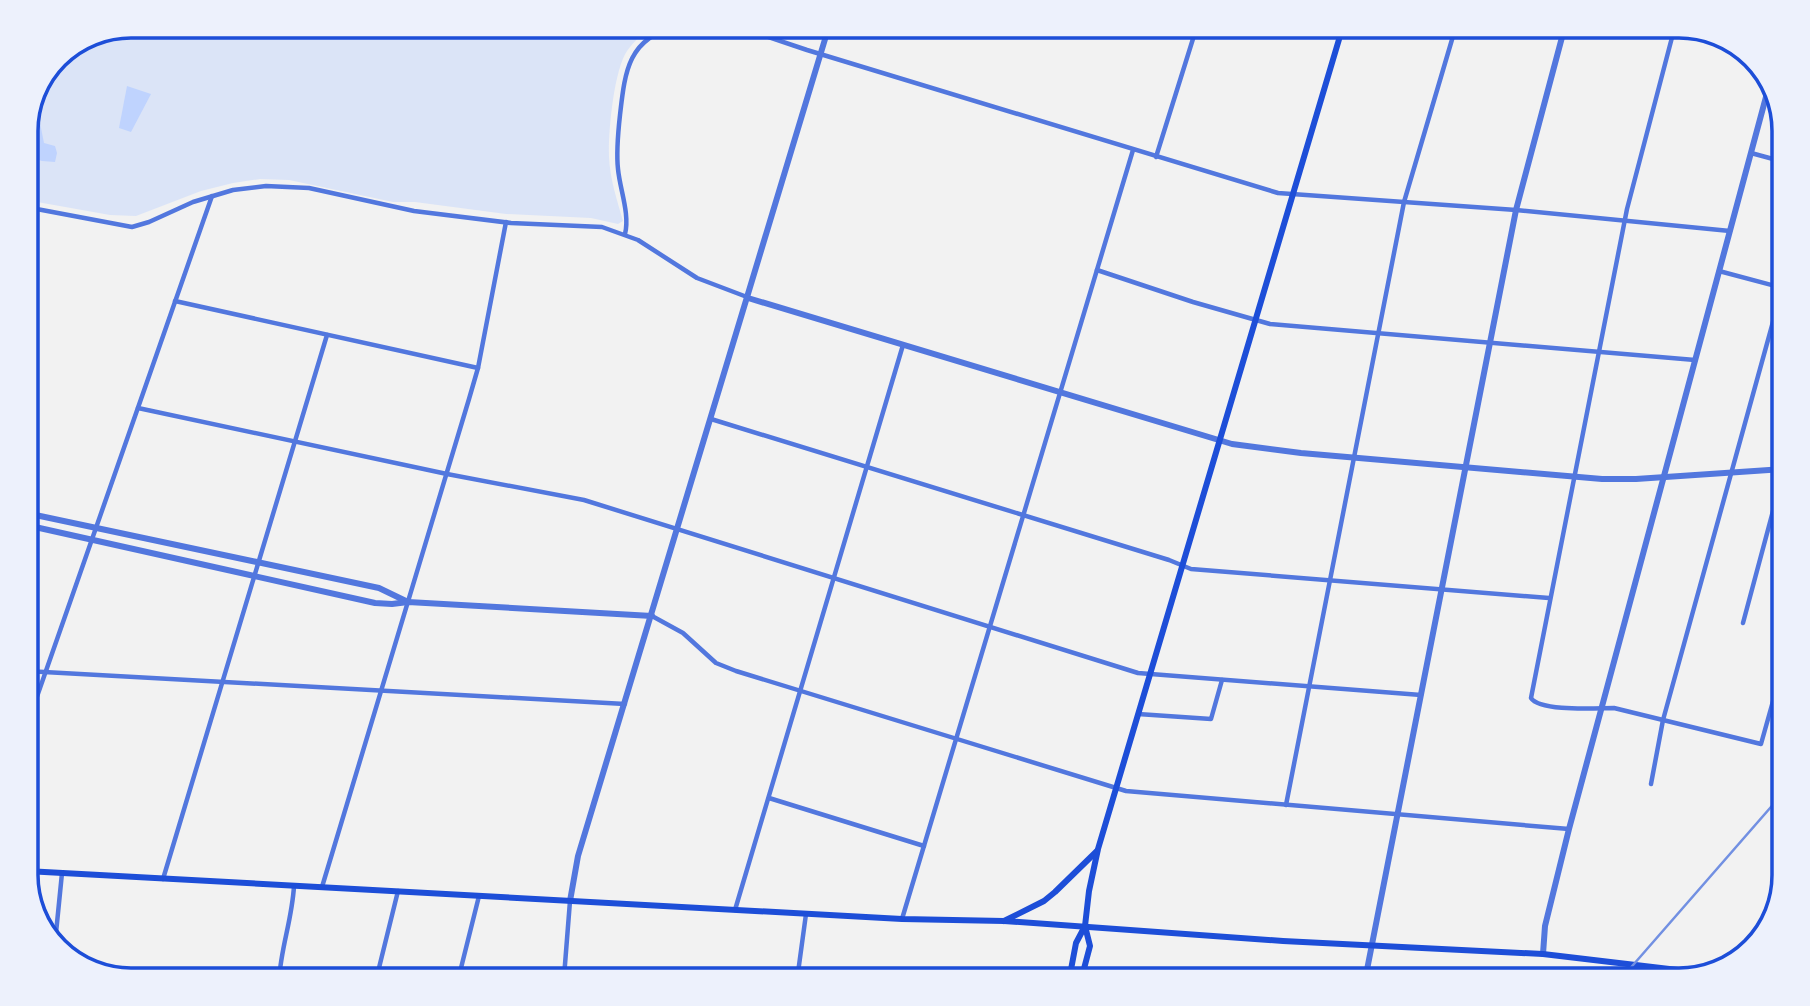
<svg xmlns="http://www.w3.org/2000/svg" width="1810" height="1006" font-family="'Open Sans',sans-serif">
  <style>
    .green { fill: #dbe4f7 }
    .water { fill: #bfd3fe }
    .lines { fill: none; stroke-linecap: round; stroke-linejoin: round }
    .minor { stroke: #5277de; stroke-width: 4.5 }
    .tertiary { stroke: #5277de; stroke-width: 6 }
    .secondary { stroke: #1d4ed8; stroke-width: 6 }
    .rail { stroke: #7290e2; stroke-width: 2.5 }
    .rim { fill: none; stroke: #1d4ed8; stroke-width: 3.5 }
  </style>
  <rect width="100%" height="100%" fill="#f2f2f2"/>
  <path class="green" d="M131,26h525c-12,6 -21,14 -29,25 -13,19 -19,82 -18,106 1,22 8,43 14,64l-5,3 -27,-6 -85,-4 -91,-12h-22l-104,-22 -29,-1 -27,4 -32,8 -65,25 -26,-1 -84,-15v-75l31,-68z"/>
  <g class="water">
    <path d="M127,86l24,8 -20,38 -12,-4z"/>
    <path d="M36,103l8,40 11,3 2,7 -2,9 -13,-1 -16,-5v-31z"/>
  </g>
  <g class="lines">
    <g class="minor">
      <path d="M736,26l71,24 471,143 238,17 214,21"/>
      <path d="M1638,26l61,6"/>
      <path d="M1675,26l-48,183 -96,489c9,14 66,10 83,10l147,36 23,-82"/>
      <path d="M1751,153l33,9"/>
      <path d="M1156,157l41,-131"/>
      <path d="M26,207l106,20 17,-5 44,-20 40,-12 33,-4 43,2 105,23 97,12 91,4 36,13 59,38 50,19"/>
      <path d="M625,234c5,-20 -5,-44 -7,-65 -2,-18 0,-36 2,-54 5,-44 8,-76 56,-89"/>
      <path d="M1097,270l96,32 77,22 425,36"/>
      <path d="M1719,271l64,17"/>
      <path d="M175,301l303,67"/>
      <path d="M138,408l309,66 137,26 554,173 283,22"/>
      <path d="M711,419l458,141 22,9 358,29"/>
      <path d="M652,616l31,17 33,30 20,8 390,120 443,38"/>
      <path d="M1743,623l41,-153"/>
      <path d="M26,671l599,33"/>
      <path d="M1138,714l73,5 11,-39"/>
      <path d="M26,728l186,-532"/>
      <path d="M1651,784l12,-64 121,-438"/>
      <path d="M769,798l155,48"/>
      <path d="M1286,805l118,-603 52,-176"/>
      <path d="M163,879l164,-544"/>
      <path d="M322,887l147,-488 9,-31 28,-146"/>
      <path d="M735,910l168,-565"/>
      <path d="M902,919l231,-769"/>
      <path d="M55,943l7,-70"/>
      <path d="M564,977l6,-76"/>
      <path d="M279,980c2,-33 13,-60 15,-94"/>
      <path d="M376,980l22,-89"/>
      <path d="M458,980l21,-84"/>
      <path d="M555,980l9,-3"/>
      <path d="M797,980l9,-66"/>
      <path d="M1647,980l2,-13"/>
    </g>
    <g class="tertiary">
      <path d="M748,298l484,146 69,9 301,26h34l148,-10"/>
      <path d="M26,513l353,75 29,14"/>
      <path d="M26,525l349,78 17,1 16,-2 244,14"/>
      <path d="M570,901l8,-45 251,-830"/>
      <path d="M1543,954l2,-28 24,-97 201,-747"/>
      <path d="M1365,980l151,-770 49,-184"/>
    </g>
    <g class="secondary">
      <path d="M26,871l876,48 102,2 279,20 260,13 160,19"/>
      <path d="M1004,921l40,-20 11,-9 42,-41"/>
      <path d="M1069,980l7,-37 9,-17"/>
      <path d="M1081,980l9,-34 -5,-20 4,-35 9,-42 245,-823"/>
    </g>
    <path class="rail" d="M1620,980l164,-188"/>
  </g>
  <path d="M0 0H1810V1006H0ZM131 38H1679A93 93 0 0 1 1772 131V875A93 93 0 0 1 1679 968H131A93 93 0 0 1 38 875V131A93 93 0 0 1 131 38Z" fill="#edf1fc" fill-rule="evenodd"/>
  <path class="rim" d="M131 38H1679A93 93 0 0 1 1772 131V875A93 93 0 0 1 1679 968H131A93 93 0 0 1 38 875V131A93 93 0 0 1 131 38Z"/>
</svg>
